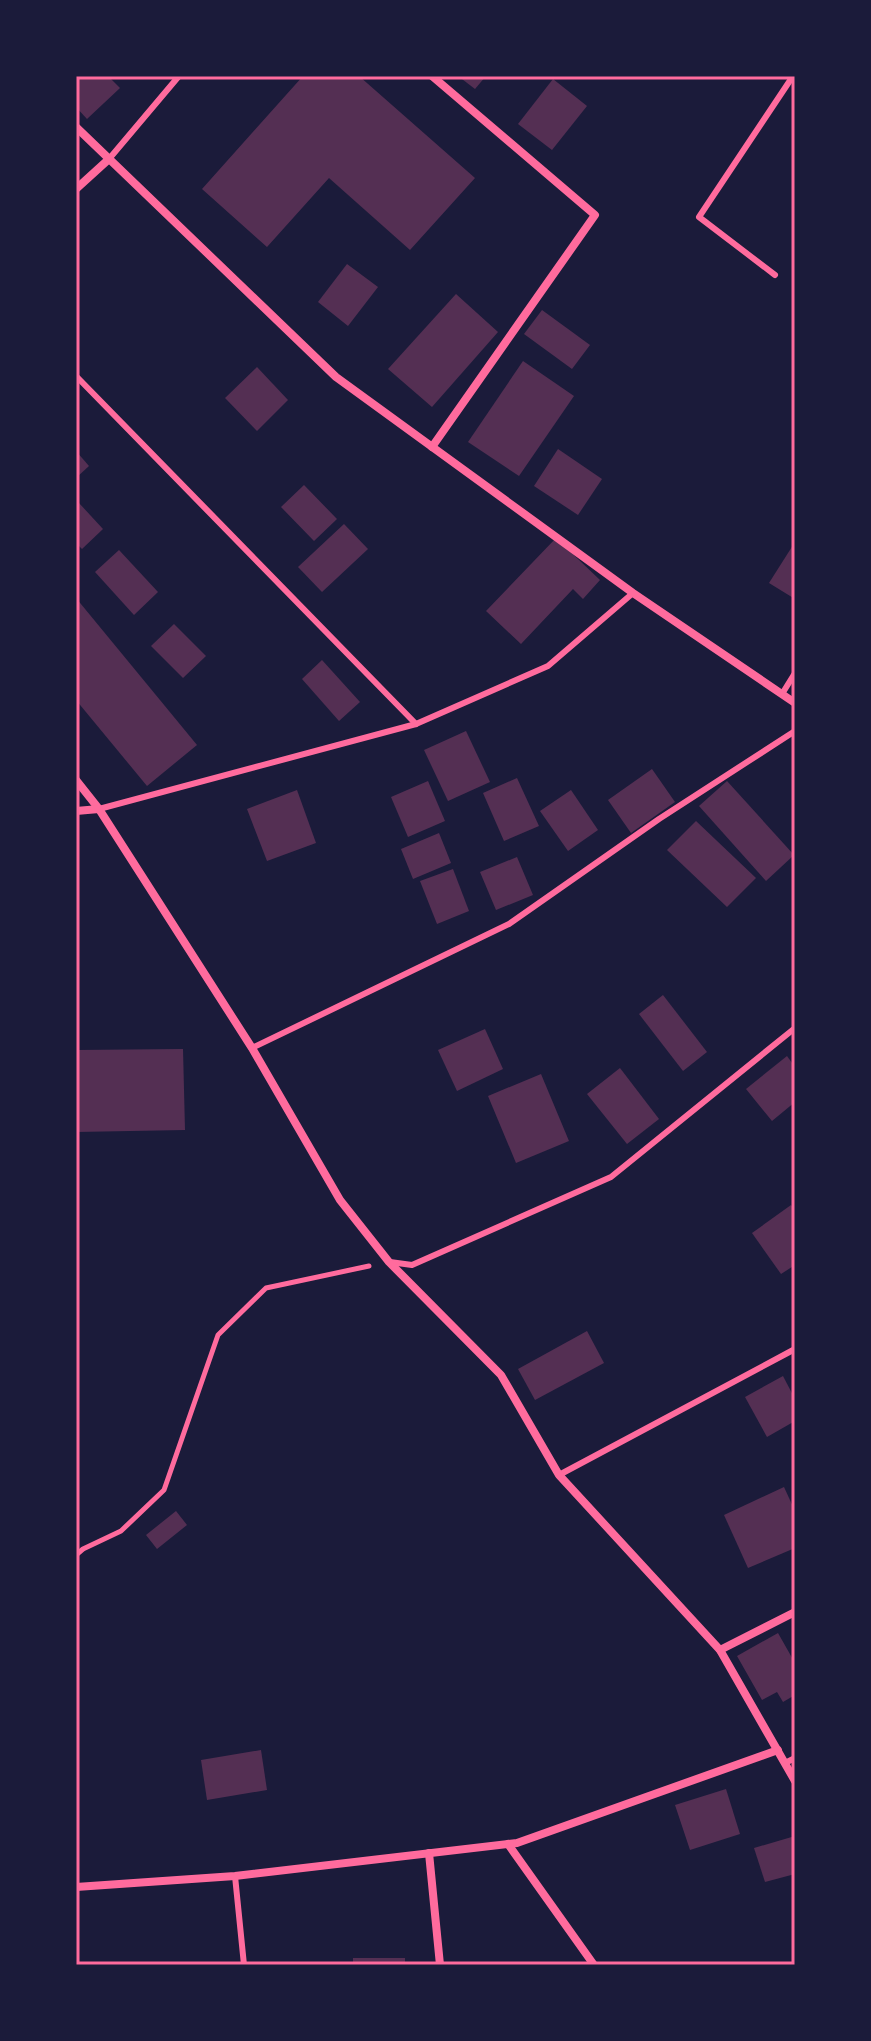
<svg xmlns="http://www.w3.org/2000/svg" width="871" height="2041" font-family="'IBM Plex Sans',sans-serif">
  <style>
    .building { fill: #542f53 }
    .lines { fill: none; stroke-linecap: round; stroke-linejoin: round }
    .path { stroke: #ff6b9d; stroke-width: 5 }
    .service { stroke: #ff6b9d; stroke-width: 6 }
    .minor { stroke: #ff6b9d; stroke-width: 8 }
    .neatline { fill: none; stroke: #ff6b9d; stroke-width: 3 }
  </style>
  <rect width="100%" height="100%" fill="#1b1b3a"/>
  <g class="building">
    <path d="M76,76h32l12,12 -33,31 -11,-12z"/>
    <path d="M303,76h56l116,102 -65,72 -81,-72 -62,69 -65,-58z"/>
    <path d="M458,76h28l-11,13z"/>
    <path d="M553,79l34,27 -35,44 -34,-26z"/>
    <path d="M347,264l31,23 -30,39 -30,-24z"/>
    <path d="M456,294l42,38 -66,75 -44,-38z"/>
    <path d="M542,310l48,35 -18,24 -48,-35z"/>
    <path d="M523,361l51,35 -55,80 -51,-34z"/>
    <path d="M257,367l31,33 -31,31 -32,-33z"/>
    <path d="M558,449l44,30 -24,36 -44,-29z"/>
    <path d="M76,451l13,15 -13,12z"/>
    <path d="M304,485l33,34 -23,22 -33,-34z"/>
    <path d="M79,503l24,26 -21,20 -6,-6v-37z"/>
    <path d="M344,524l24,25 -46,43 -24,-25z"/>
    <path d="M556,538l44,42 -17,19 -10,-10 -52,55 -35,-33z"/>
    <path d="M795,542v57l-26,-16z"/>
    <path d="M119,550l39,42 -24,23 -39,-43z"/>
    <path d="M76,598l121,147 -50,41 -71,-86z"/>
    <path d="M174,624l32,32 -23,22 -32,-32z"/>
    <path d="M322,660l38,42 -21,19 -37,-42z"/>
    <path d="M466,731l24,51 -42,19 -24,-51z"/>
    <path d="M652,769l23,33 -44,31 -23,-33z"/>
    <path d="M517,778l22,48 -35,15 -21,-48z"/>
    <path d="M428,781l17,40 -37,16 -17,-40z"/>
    <path d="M727,781l67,74 -28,26 -67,-75z"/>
    <path d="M297,790l19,53 -49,18 -20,-52z"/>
    <path d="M571,790l27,40 -30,21 -28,-40z"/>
    <path d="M696,821l60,57 -29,29 -60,-57z"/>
    <path d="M439,833l12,30 -38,16 -12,-30z"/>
    <path d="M517,857l16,38 -37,15 -16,-38z"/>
    <path d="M453,869l16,42 -32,13 -17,-43z"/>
    <path d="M663,995l44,57 -24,19 -44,-57z"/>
    <path d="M485,1029l18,40 -46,22 -19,-41z"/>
    <path d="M183,1049l2,81 -109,2v-82z"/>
    <path d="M787,1056l8,11v35l-23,19 -26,-32z"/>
    <path d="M620,1068l39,51 -32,25 -40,-50z"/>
    <path d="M541,1074l28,67 -53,22 -28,-67z"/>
    <path d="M791,1205l4,6v54l-14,9 -29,-41z"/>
    <path d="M587,1331l17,32 -69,37 -17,-31z"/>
    <path d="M783,1376l12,23v22l-28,16 -22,-40z"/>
    <path d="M784,1487l11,24v37l-47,20 -24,-53z"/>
    <path d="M176,1511l11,14 -30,24 -11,-14z"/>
    <path d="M778,1633l17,30v32l-12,7 -6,-10 -15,8 -25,-44z"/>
    <path d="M261,1750l6,40 -60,10 -6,-40z"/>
    <path d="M726,1789l14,45 -50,16 -15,-45z"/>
    <path d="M795,1836v38l-30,8 -11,-34z"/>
    <rect x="353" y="1958" width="52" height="7"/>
  </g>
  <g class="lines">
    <path class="path" d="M76,1555l7,-6 38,-18 43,-41 54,-155 48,-47 103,-22"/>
    <g class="service">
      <path d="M109,159l70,-83"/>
      <path d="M775,275l-76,-58 94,-141"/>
      <path d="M76,376l340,348"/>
      <path d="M782,694l13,-21"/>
      <path d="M99,809l317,-85 132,-58 85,-73"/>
      <path d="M252,1048l257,-124 150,-105 136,-88"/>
      <path d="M390,1262l22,3 199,-88 184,-149"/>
      <path d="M559,1475l236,-126"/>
      <path d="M785,1763l10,-5"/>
      <path d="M235,1876l9,89"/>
    </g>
    <g class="minor">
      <path d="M76,127l260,250 297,216 162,110"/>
      <path d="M76,189l33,-30"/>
      <path d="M432,447l163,-232 -163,-139"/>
      <path d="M76,780l23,29 153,239 88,152 49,62 112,113 58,100 161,175 75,131"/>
      <path d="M76,811l23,-2"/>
      <path d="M720,1650l75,-38"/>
      <path d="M508,1844l86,121"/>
      <path d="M429,1853l11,112"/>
      <path d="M76,1887l159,-11 282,-33 261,-93"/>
    </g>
  </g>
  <rect width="871" height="2041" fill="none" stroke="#1b1b3a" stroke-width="156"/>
  <rect x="78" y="78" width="715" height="1885" class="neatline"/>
</svg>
